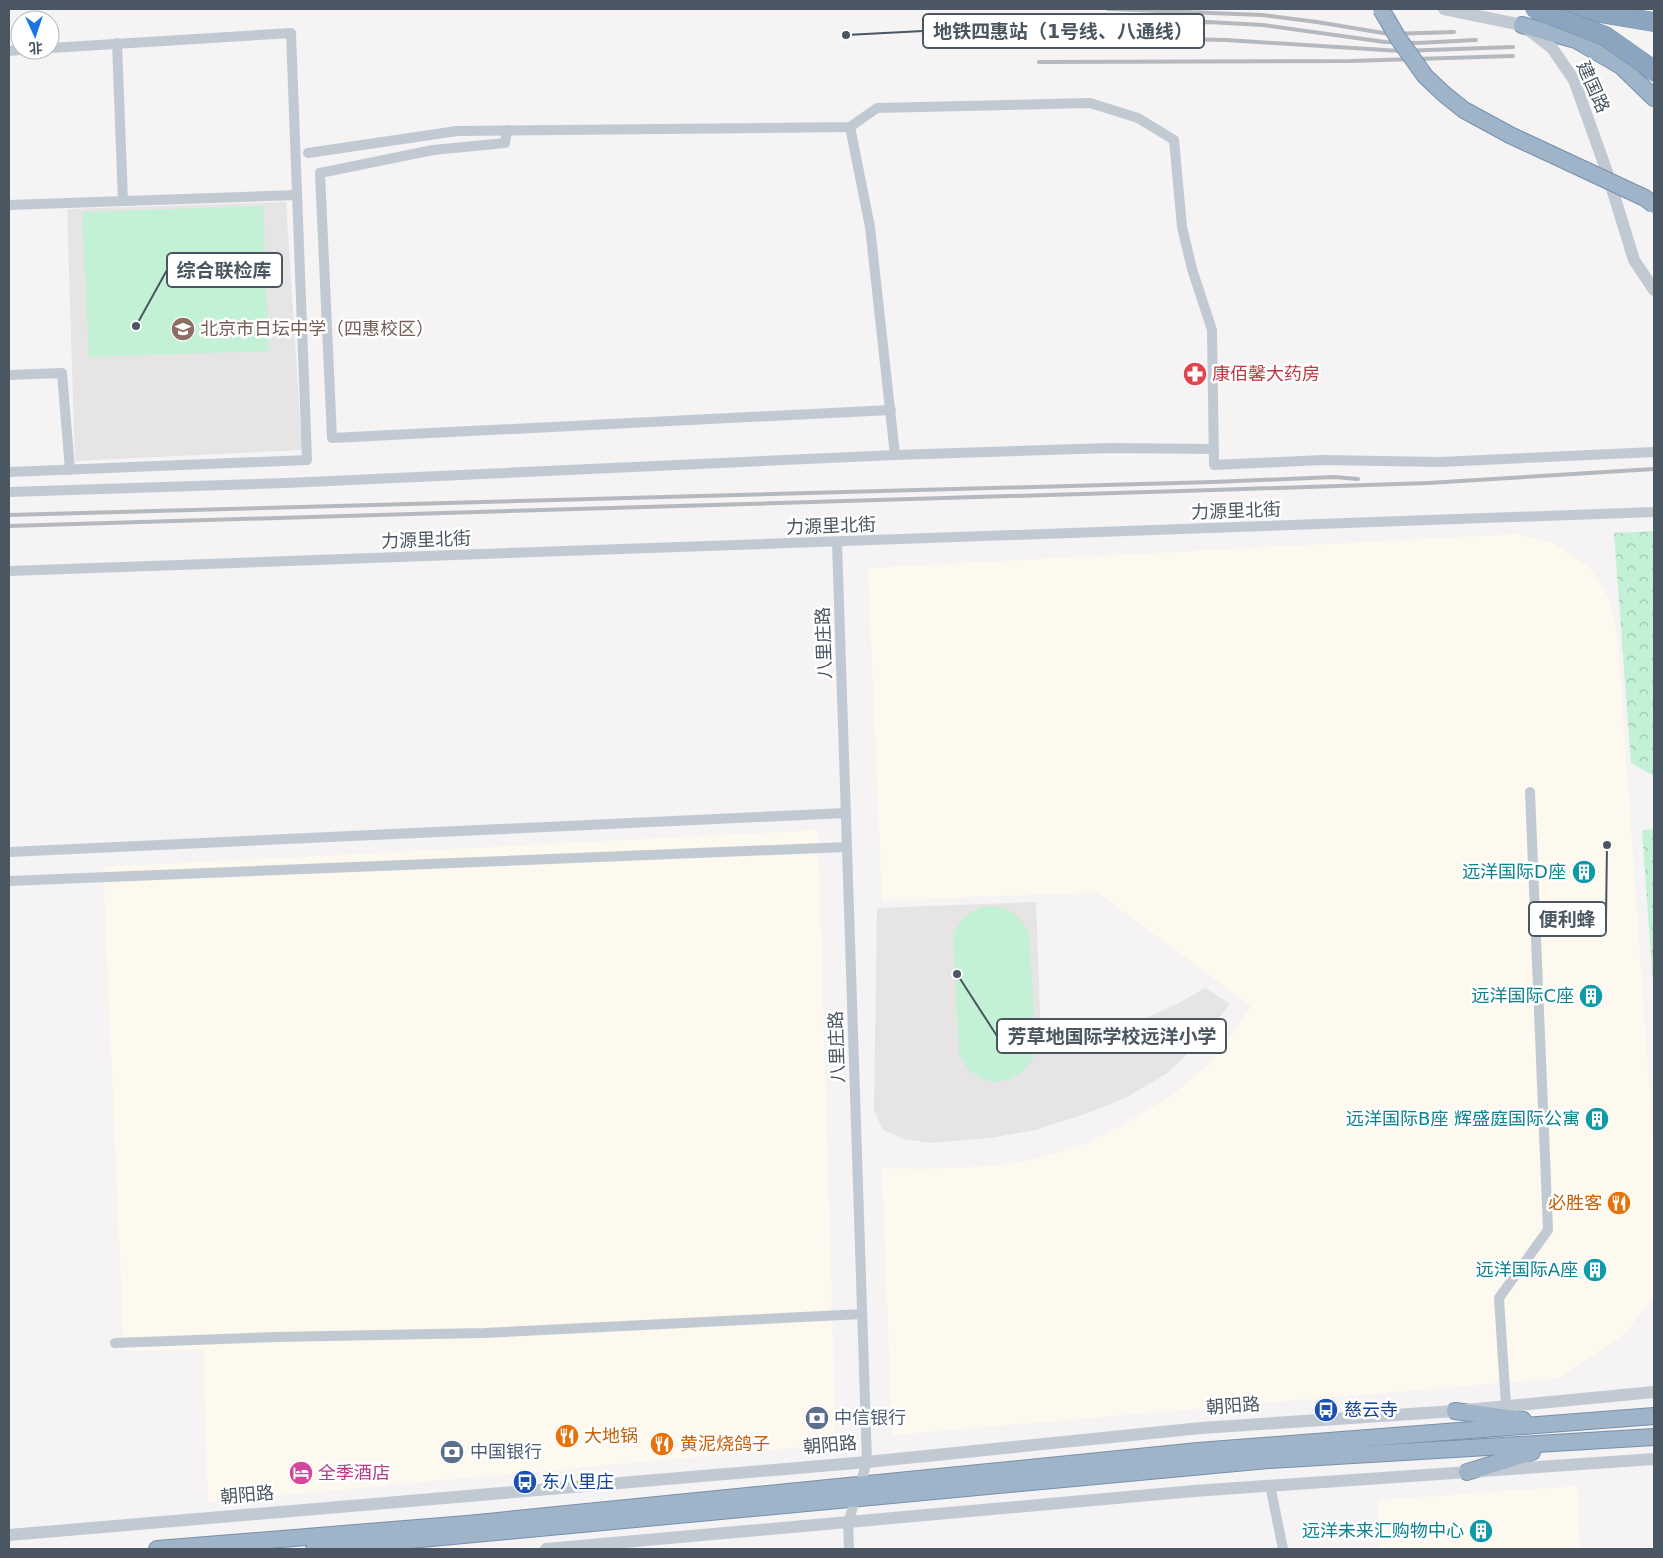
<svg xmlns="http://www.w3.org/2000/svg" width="1663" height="1558" font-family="'DejaVu Sans','Noto Sans SC',sans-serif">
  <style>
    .commercial { fill: #fdf9ef }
    .education { fill: #e6e4e5 }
    .grass { fill: #c3f1d5 }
    .park { fill: url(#park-crowns) }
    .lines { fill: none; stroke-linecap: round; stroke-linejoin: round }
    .trunk-casing { stroke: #7690ad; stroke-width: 18 }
    .motorway-casing { stroke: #7690ad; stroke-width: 20 }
    .minor { stroke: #c1cad2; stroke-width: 10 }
    .tertiary { stroke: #c1cad2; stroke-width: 12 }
    .trunk { stroke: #9fb4c9; stroke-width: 16 }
    .motorway { stroke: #8ba5c1; stroke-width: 19 }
    .rail { stroke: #b5b8bd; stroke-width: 4 }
    .trunk-bridge-casing { stroke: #7690ad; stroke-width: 18; stroke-linecap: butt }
    .motorway-bridge-casing { stroke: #7690ad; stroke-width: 20; stroke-linecap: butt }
    .minor-bridge { stroke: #c1cad2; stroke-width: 10 }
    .trunk-bridge { stroke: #9fb4c9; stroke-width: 16 }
    .motorway-bridge { stroke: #8ba5c1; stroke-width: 19 }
    .labels { text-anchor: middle; stroke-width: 5; stroke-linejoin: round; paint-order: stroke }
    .street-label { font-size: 18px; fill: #4a5661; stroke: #fff }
    .education-label { font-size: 18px; fill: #785e54; stroke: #fff; text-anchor: start }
    .health-label { font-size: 18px; fill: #be3a42; stroke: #fff; text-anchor: start }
    .culture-label { font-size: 18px; fill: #0d838f; stroke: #fff; text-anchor: end }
    .food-label { font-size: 18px; fill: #c56008; stroke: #fff; text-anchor: start }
    .transit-label { font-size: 18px; fill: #164399; stroke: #fff; text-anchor: start }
    .service-label { font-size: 18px; fill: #4e5e75; stroke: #fff; text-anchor: start }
    .hotel-label { font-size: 18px; fill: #b23c85; stroke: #fff; text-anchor: start }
    .leader { fill: none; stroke: #4a5661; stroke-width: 2 }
    .callout-dot { fill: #4a5661; stroke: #fff; stroke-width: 2 }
    .callout { fill: #fff; stroke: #4a5661; stroke-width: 2 }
    .callout-label { font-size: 19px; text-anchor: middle; font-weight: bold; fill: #4a5661 }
  </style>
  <defs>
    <pattern id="park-crowns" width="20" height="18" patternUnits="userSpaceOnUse" patternTransform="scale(1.25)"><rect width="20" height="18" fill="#c3f1d5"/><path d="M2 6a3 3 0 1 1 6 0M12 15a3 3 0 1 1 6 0" fill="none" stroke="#a0c6b0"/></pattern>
  </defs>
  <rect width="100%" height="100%" fill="#f5f3f3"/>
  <g class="commercial">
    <path d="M1517,534l36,9 38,25 19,33 8,40 36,513v143l-31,39 -64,42 -667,57 -10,-267 37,1 74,-3 46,-8 49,-15 48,-26 36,-22 39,-33 40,-56 -154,-114 -215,9 -14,-333z"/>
    <path d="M818,830l18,614 -628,58 -5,-153 -79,2 -21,-484z"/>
    <path d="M1577,1486l3,63h-200l-2,-49z"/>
  </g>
  <g class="education">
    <path d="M286,202l16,248 -227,11 -8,-252z"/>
    <path d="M1036,902l5,137 30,-3 37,-5 36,-12 35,-16 26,-15 25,16 -34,42 -30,28 -39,23 -36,15 -56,18 -45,8 -58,5 -29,-4 -21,-10 -8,-19 3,-202z"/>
  </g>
  <g class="grass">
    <path d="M263,206l6,145 -180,6 -7,-145z"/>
    <path d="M988,906c19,0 33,9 41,27l7,118c-15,39 -61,42 -77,2l-6,-115c5,-18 16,-28 35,-32z"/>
  </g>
  <g class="park">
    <path d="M1654,531v245l-23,-13 -17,-230z"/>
    <path d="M1654,829v170l-12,-169z"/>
  </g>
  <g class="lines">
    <g class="trunk-casing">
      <g id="trunk">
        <path d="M1522,25l54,15 45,26 33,32"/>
        <path d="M1455,1411l68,9"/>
        <path d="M1467,1472l65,-20"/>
        <path d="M157,1549l310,-25 731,-73 456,-35"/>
        <path d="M314,1549l954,-89 386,-23"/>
      </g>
    </g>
    <g class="motorway-casing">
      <path id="motorway" d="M1576,9l78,13"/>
    </g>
    <g class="minor">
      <path d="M9,51l11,-1"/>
      <path d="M850,127l20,100 25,228"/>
      <path d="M507,130l-2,13 -72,7 -113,23 12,265 559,-28"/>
      <path d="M308,153l149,-22 393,-4 27,-19 213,-5 48,15 36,22 8,87 10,42 20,61 2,135 109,-5 117,2 214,-10"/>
      <path d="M9,205l288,-10"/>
      <path d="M9,375l53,-2 8,97"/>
      <path d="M9,492l277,-9 609,-28 216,-7 103,1"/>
      <path d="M837,542l30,920 -19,61 1,26"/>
      <path d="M9,571l1645,-59"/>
      <path d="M9,852l836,-39"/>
      <path d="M9,881l838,-34"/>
      <path d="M115,1343l161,-6 208,-4 378,-19"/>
      <path d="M1506,1406l-7,-108 49,-68 -18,-438"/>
      <path d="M1270,1485l13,64"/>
    </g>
    <g class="tertiary">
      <path d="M1444,9l78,16 30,23 22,32 32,89 28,91 20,30"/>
      <path d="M9,1535l858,-73 334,-34 254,-17 199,-19"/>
      <path d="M546,1549l648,-58 460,-32"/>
    </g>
    <use href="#trunk" class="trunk"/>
    <use href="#motorway" class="motorway"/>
    <g class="rail">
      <path d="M1108,9l154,6 55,7 72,12 65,-2"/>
      <path d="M1038,28l54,-4 116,-2 55,3 122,17 32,1 59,-3"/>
      <path d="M1034,36l192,4 174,11 113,-4"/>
      <path d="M1039,62l311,-1 163,-5"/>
      <path d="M9,515l1204,-33 121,-5 24,2"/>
      <path d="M9,526l1205,-36 214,-7 226,-14"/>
    </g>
    <g class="trunk-bridge-casing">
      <path id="trunk-bridge" d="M1381,9l17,29 27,38 19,18 20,16 46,25 135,63 9,7"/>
    </g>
    <g class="motorway-bridge-casing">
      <path id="motorway-bridge" d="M1535,9l70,27 44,31 5,5"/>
    </g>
    <g class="minor-bridge">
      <path d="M117,43l6,158"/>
      <path d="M9,472l298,-12 -16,-427 -241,15"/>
    </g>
    <use href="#trunk-bridge" class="trunk-bridge"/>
    <use href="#motorway-bridge" class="motorway-bridge"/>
  </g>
  <defs>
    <g id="school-disc" transform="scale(1.25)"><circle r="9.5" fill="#8d6e63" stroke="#fff"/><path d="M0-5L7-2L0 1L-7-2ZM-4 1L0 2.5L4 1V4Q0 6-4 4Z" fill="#fff"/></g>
    <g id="pharmacy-disc" transform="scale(1.25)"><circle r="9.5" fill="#e0444e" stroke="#fff"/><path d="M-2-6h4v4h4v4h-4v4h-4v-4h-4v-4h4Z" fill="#fff"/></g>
    <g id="building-disc" transform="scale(1.25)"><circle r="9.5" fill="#0f9aa8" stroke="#fff"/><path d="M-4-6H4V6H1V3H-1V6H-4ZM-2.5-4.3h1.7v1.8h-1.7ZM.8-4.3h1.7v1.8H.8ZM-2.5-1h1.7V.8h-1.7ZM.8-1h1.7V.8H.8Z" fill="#fff"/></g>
    <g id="restaurant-disc" transform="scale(1.25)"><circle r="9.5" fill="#e8710a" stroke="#fff"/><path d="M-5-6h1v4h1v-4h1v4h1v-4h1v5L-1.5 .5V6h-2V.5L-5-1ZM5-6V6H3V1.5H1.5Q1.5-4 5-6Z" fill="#fff"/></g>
    <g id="bus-disc" transform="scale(1.25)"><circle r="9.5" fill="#1a4fb4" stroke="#fff"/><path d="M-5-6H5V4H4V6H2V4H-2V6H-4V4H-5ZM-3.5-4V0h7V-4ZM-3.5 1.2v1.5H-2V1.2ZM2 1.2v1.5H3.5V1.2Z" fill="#fff"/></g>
    <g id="bank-disc" transform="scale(1.25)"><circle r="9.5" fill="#5c6f8a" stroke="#fff"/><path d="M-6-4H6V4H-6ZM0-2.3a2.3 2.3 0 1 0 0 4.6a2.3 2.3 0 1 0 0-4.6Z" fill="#fff"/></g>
    <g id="hotel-disc" transform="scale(1.25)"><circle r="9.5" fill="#d1479c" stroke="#fff"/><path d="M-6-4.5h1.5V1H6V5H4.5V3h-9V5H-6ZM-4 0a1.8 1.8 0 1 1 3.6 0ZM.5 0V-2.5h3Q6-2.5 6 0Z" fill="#fff"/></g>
  </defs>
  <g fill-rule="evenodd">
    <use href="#school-disc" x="183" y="329"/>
    <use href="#pharmacy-disc" x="1195" y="374"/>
    <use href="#building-disc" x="1584" y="872"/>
    <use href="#building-disc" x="1591" y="996"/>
    <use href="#building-disc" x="1597" y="1119"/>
    <use href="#restaurant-disc" x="1619" y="1203"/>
    <use href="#building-disc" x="1595" y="1270"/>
    <use href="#bus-disc" x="1326" y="1410"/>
    <use href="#bank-disc" x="817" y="1418"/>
    <use href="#restaurant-disc" x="567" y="1436"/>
    <use href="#restaurant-disc" x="662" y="1444"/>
    <use href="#bank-disc" x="452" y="1452"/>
    <use href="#hotel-disc" x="301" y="1473"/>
    <use href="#bus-disc" x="525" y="1482"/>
    <use href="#building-disc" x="1481" y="1531"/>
  </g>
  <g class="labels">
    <g class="street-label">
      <text transform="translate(1593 87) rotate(66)" y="6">建国路</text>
      <text transform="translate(1236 511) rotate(-2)" y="6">力源里北街</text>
      <text transform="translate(831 526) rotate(-2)" y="6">力源里北街</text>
      <text transform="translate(426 540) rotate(-2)" y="6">力源里北街</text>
      <text transform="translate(824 643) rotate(-92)" y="6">八里庄路</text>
      <text transform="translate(837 1047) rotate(-92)" y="6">八里庄路</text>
      <text transform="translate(1233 1406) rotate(-4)" y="6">朝阳路</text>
      <text transform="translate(830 1445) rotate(-5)" y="6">朝阳路</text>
      <text transform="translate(247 1495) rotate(-5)" y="6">朝阳路</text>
    </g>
    <g class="education-label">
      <text x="200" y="335">北京市日坛中学（四惠校区）</text>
    </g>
    <g class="health-label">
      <text x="1212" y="380">康佰馨大药房</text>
    </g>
    <g class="culture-label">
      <text x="1566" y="878">远洋国际D座</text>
      <text x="1574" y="1002">远洋国际C座</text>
      <text x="1580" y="1125">远洋国际B座 辉盛庭国际公寓</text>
      <text x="1578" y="1276">远洋国际A座</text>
      <text x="1464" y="1537">远洋未来汇购物中心</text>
    </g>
    <g class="food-label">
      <text x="1602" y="1209" text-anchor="end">必胜客</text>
      <text x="584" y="1442">大地锅</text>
      <text x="680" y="1450">黄泥烧鸽子</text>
    </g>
    <g class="transit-label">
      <text x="1344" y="1416">慈云寺</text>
      <text x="542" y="1488">东八里庄</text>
    </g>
    <g class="service-label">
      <text x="834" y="1424">中信银行</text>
      <text x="470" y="1458">中国银行</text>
    </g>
    <g class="hotel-label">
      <text x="318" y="1479">全季酒店</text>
    </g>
  </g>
  <path class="leader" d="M846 35L923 31M136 326L167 270M1607 845L1606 919M957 974L997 1036"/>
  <g class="callout-dot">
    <circle cx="846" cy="35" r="5"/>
    <circle cx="136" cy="326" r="5"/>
    <circle cx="1607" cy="845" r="5"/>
    <circle cx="957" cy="974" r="5"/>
  </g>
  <g class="callout">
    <rect x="923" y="14" width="281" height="34" rx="5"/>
    <rect x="167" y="253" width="115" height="34" rx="5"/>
    <rect x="1529" y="902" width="77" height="34" rx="5"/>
    <rect x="997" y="1019" width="229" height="34" rx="5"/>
  </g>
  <g class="callout-label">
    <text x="1063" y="38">地铁四惠站（1号线、八通线）</text>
    <text x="224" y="277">综合联检库</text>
    <text x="1567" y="926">便利蜂</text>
    <text x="1112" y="1043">芳草地国际学校远洋小学</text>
  </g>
  <rect width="1663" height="1558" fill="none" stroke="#4a5661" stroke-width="20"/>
  <g transform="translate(35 35) rotate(177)"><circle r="24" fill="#ffffff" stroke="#b7bbc0"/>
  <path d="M0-4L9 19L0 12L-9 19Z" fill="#1a73e8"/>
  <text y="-8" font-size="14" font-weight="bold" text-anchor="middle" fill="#4a5661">北</text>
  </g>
</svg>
